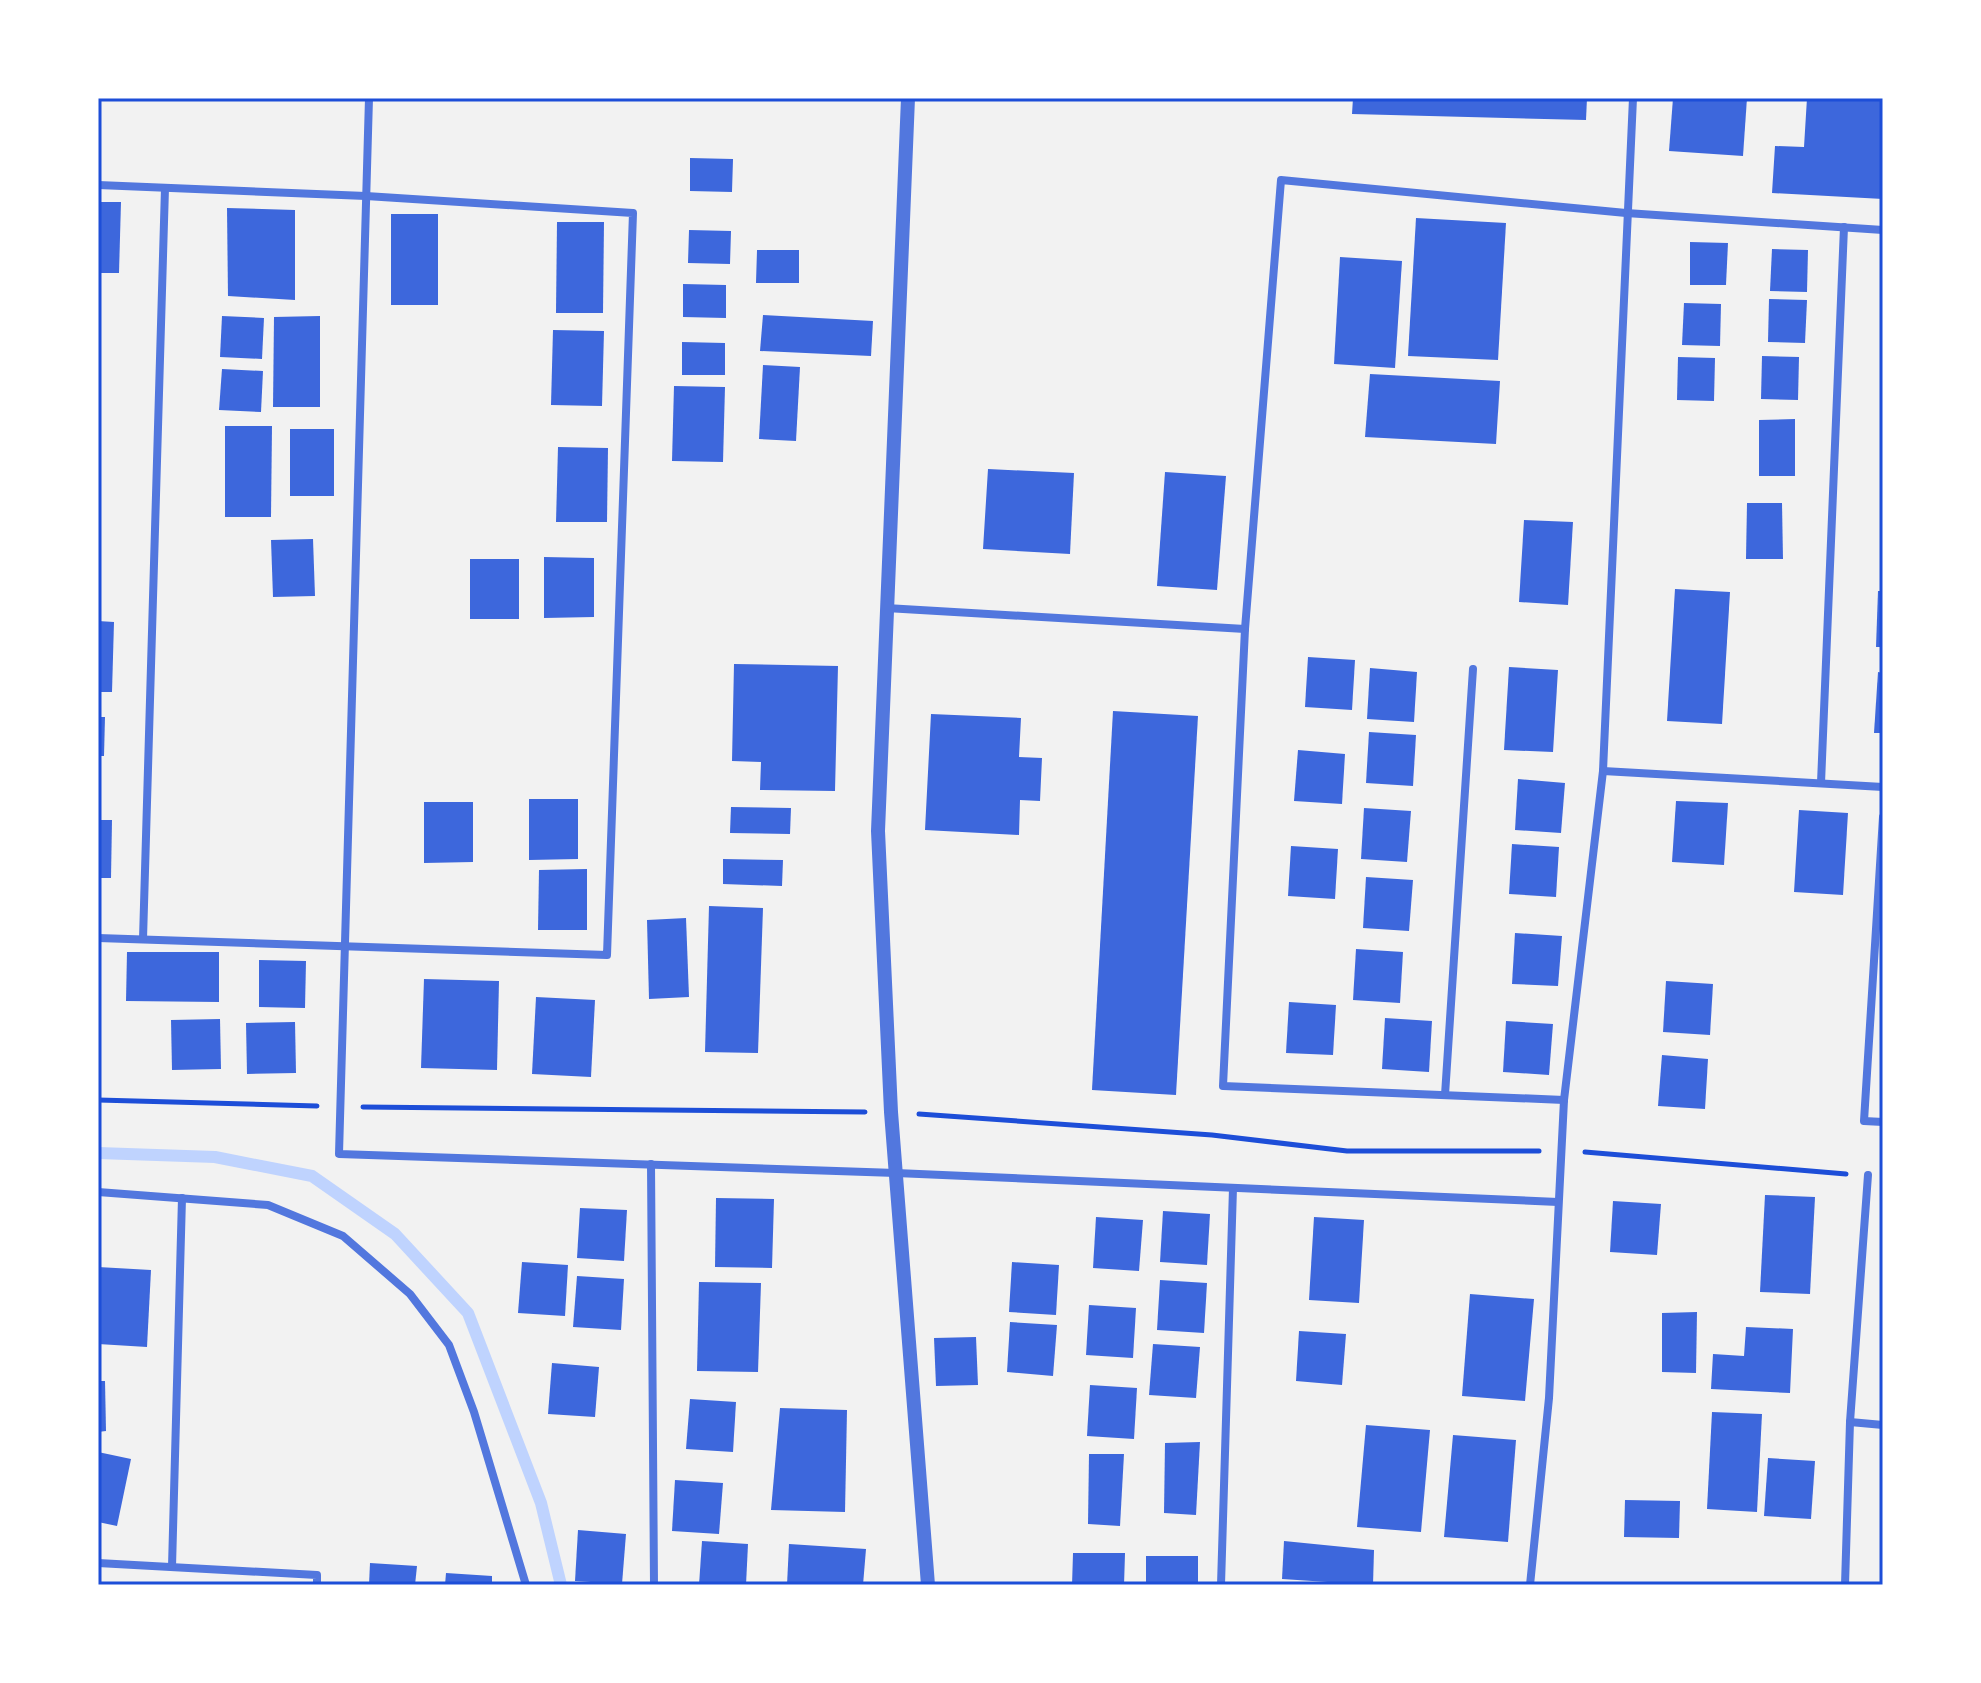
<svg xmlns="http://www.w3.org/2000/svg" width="1981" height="1683" font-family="Helvetica,sans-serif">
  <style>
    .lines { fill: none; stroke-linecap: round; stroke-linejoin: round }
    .stream { stroke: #bfd3fe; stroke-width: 12 }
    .building { fill: #3d67dc }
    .path { stroke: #1d4ed8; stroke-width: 5 }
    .minor { stroke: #5277de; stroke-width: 8 }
    .tertiary { stroke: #5277de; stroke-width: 14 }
    .neatline { fill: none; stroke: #1d4ed8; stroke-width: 3 }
  </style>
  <rect width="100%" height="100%" fill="#f2f2f2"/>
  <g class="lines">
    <path class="stream" d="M98,1153l117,4 97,19 83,58 73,79 73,190 20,82"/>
  </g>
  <g class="building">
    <path d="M1353,98h234l-1,22 -234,-6z"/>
    <path d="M1673,98h74l-4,58 -74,-5z"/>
    <path d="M1807,98h76v101l-111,-6 3,-47 29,1z"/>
    <path d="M690,158l43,1 -1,33 -42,-1z"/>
    <path d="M98,202h23l-2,71h-21z"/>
    <path d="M227,208l68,2v90l-67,-4z"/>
    <rect x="391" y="214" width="47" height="91"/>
    <path d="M1416,218l90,5 -8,137 -90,-4z"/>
    <path d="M557,222h47l-1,91h-47z"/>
    <path d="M689,230l42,1 -1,33 -42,-1z"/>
    <path d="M1690,242l38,1 -2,42h-36z"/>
    <path d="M1772,249l36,1 -1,42 -37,-1z"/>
    <path d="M757,250h42v33h-43z"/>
    <path d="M1340,257l62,4 -7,107 -61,-4z"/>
    <path d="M683,284l43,1v33l-43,-1z"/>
    <path d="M1769,299l38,1 -2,43 -37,-1z"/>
    <path d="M1684,303l37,1 -1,42 -38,-1z"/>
    <path d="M763,315l110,6 -2,35 -111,-5z"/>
    <path d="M222,316l42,2 -2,41 -42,-2z"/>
    <path d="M320,316v91h-47l1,-90z"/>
    <path d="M553,330l51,1 -2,75 -51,-1z"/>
    <path d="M682,342l43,1v32h-43z"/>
    <path d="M1762,356l37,1 -1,43 -37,-1z"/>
    <path d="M1678,357l37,1 -1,43 -37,-1z"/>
    <path d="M763,365l37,2 -4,74 -37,-2z"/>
    <path d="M222,369l41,2 -2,41 -42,-2z"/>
    <path d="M1370,374l130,7 -4,63 -131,-7z"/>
    <path d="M674,386l51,1 -2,75 -51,-1z"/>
    <path d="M1795,419v57h-36v-56z"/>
    <path d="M225,426h47l-1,91h-46z"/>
    <rect x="290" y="429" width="44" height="67"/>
    <path d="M558,447l50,1 -1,74h-51z"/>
    <path d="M988,469l86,4 -4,81 -87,-5z"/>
    <path d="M1165,472l61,4 -9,114 -60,-4z"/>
    <path d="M1747,503h35l1,56h-37z"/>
    <path d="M1524,520l49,2 -5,83 -49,-3z"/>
    <path d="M313,539l2,57 -42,1 -2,-57z"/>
    <path d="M544,557l50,1v59l-50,1z"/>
    <rect x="470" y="559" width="49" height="60"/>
    <path d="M1675,589l55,3 -8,132 -55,-3z"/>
    <path d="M1878,591h5v56h-7z"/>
    <path d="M98,621l16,1 -2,70h-14z"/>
    <path d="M1308,657l47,3 -3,50 -47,-3z"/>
    <path d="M734,664l104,2 -3,125 -75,-1 1,-28 -29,-1z"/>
    <path d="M1509,667l49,3 -5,82 -49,-2z"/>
    <path d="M1370,668l47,4 -3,50 -47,-3z"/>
    <path d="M1878,672l5,1v60h-9z"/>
    <path d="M1113,711l85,5 -22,379 -84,-5z"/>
    <path d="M931,714l90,4 -2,39 23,1 -2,43 -20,-1 -1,35 -94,-5z"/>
    <path d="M98,717h7l-1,39h-6z"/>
    <path d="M1369,732l47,3 -3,51 -47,-3z"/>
    <path d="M1298,750l47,4 -3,50 -48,-3z"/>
    <path d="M1518,779l47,4 -4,50 -46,-3z"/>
    <path d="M529,799h49v60l-49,1z"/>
    <path d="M1676,801l52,2 -4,62 -52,-3z"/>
    <path d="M424,802h49v60l-49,1z"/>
    <path d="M731,807l60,1 -1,26 -60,-1z"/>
    <path d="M1364,808l47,3 -4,51 -46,-3z"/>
    <path d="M1799,810l49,3 -5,82 -49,-3z"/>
    <path d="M98,820h14l-1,58h-13z"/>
    <path d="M1512,844l47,3 -3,50 -47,-3z"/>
    <path d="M1291,846l47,3 -3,50 -47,-3z"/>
    <path d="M723,859l60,1 -1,26 -59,-2z"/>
    <path d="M587,869v61h-49l1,-60z"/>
    <path d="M1366,877l47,3 -4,51 -46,-3z"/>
    <path d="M709,906l54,2 -5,145 -53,-1z"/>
    <path d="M686,918l3,79 -40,2 -2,-79z"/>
    <path d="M1515,933l47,3 -4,50 -46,-2z"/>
    <path d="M1356,949l47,3 -3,51 -47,-3z"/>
    <path d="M127,952h92v50l-93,-1z"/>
    <path d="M259,960l47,1 -1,47 -46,-1z"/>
    <path d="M424,979l75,2 -2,89 -76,-2z"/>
    <path d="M1666,981l47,3 -3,51 -47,-3z"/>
    <path d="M536,997l59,3 -4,77 -59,-3z"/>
    <path d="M1289,1002l47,3 -3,50 -47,-2z"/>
    <path d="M1385,1018l47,3 -3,51 -47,-3z"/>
    <path d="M220,1019l1,50 -49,1 -1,-50z"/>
    <path d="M1506,1021l47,3 -4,51 -46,-3z"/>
    <path d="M295,1022l1,51 -49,1 -1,-51z"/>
    <path d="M1662,1055l46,4 -3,50 -47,-3z"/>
    <path d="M1765,1195l50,2 -5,97 -50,-2z"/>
    <path d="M716,1198l58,1 -2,69 -57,-1z"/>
    <path d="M1613,1201l48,3 -4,51 -47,-3z"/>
    <path d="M580,1208l47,2 -3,51 -47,-3z"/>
    <path d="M1163,1211l47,3 -3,51 -47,-3z"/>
    <path d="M1096,1217l47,3 -4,51 -46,-3z"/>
    <path d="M1314,1217l50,3 -5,83 -50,-3z"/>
    <path d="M522,1262l46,3 -3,51 -47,-3z"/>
    <path d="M1012,1262l47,3 -3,50 -47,-3z"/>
    <path d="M98,1267l53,3 -4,77 -49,-3z"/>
    <path d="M577,1276l47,3 -3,51 -48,-3z"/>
    <path d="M1160,1280l47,3 -3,50 -47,-3z"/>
    <path d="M699,1282l62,1 -3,89 -61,-1z"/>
    <path d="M1470,1294l64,5 -9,102 -63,-5z"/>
    <path d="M1089,1305l47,3 -3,50 -47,-3z"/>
    <path d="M1697,1312l-1,61 -34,-1v-59z"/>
    <path d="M1010,1322l47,3 -4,51 -46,-4z"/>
    <path d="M1746,1327l47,2 -3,64 -79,-4 2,-35 31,2z"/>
    <path d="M1299,1331l47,3 -4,51 -46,-4z"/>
    <path d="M976,1337l2,48 -42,1 -2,-48z"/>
    <path d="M1153,1344l47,3 -4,51 -47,-3z"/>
    <path d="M552,1363l47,4 -4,50 -47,-3z"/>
    <path d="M98,1381h7l1,50 -8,1z"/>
    <path d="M1090,1385l47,3 -3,51 -47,-3z"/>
    <path d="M690,1399l46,3 -3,50 -47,-3z"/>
    <path d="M780,1408l67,2 -2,102 -74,-2z"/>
    <path d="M1712,1412l50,2 -5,98 -50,-3z"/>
    <path d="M1366,1425l64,5 -9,102 -64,-5z"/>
    <path d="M1453,1435l63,5 -8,102 -64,-5z"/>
    <path d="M1200,1442l-4,73 -32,-2 1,-70z"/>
    <path d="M98,1452l33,7 -14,67 -19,-4z"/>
    <path d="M1089,1454h35l-4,72 -32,-2z"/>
    <path d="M1768,1458l47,3 -4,58 -47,-3z"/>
    <path d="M675,1480l48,3 -4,51 -47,-3z"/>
    <path d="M1625,1500l55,1 -1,37 -55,-1z"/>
    <path d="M578,1530l48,4 -4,50 -47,-3z"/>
    <path d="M702,1541l46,3 -2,41h-47z"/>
    <path d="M1284,1541l90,9 -1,35 -91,-6z"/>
    <path d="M789,1544l77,5 -3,36h-76z"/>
    <path d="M1073,1553h52l-1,32h-52z"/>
    <rect x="1146" y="1556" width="52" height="29"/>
    <path d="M370,1563l47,3 -2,19h-46z"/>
    <path d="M446,1573l46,3v9h-47z"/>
  </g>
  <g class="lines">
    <g class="path">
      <path d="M98,1100l219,6"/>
      <path d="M363,1107l502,5"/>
      <path d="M919,1114l293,21 135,16h192"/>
      <path d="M1585,1152l261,22"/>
    </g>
    <g class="minor">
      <path d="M369,98l-30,1056 557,19 662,29"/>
      <path d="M98,185l268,11 267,17 -26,742 -509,-17"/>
      <path d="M886,608l359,21"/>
      <path d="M1603,771l280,16"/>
      <path d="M1821,783l23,-556"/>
      <path d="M1883,817l-19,304 19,1"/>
      <path d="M143,939l22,-751"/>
      <path d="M1445,1095l28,-426"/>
      <path d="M1564,1100l-341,-14 22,-457 36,-449 345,33 257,17"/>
      <path d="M651,1164l3,421"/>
      <path d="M98,1192l170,13 75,31 67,58 39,51 25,67 52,173"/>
      <path d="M1850,1422l33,3"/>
      <path d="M98,1563l219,12v10"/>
      <path d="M172,1567l10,-369"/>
      <path d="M1221,1585l12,-397"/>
      <path d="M1530,1585l19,-187 15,-298 39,-329 30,-673"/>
      <path d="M1845,1585l5,-163 18,-247"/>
    </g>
    <path class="tertiary" d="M908,98l-30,733 13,281 37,473"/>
  </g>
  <rect width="1981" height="1683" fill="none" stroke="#ffffff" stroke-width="200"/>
  <rect x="100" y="100" width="1781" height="1483" class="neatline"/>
</svg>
